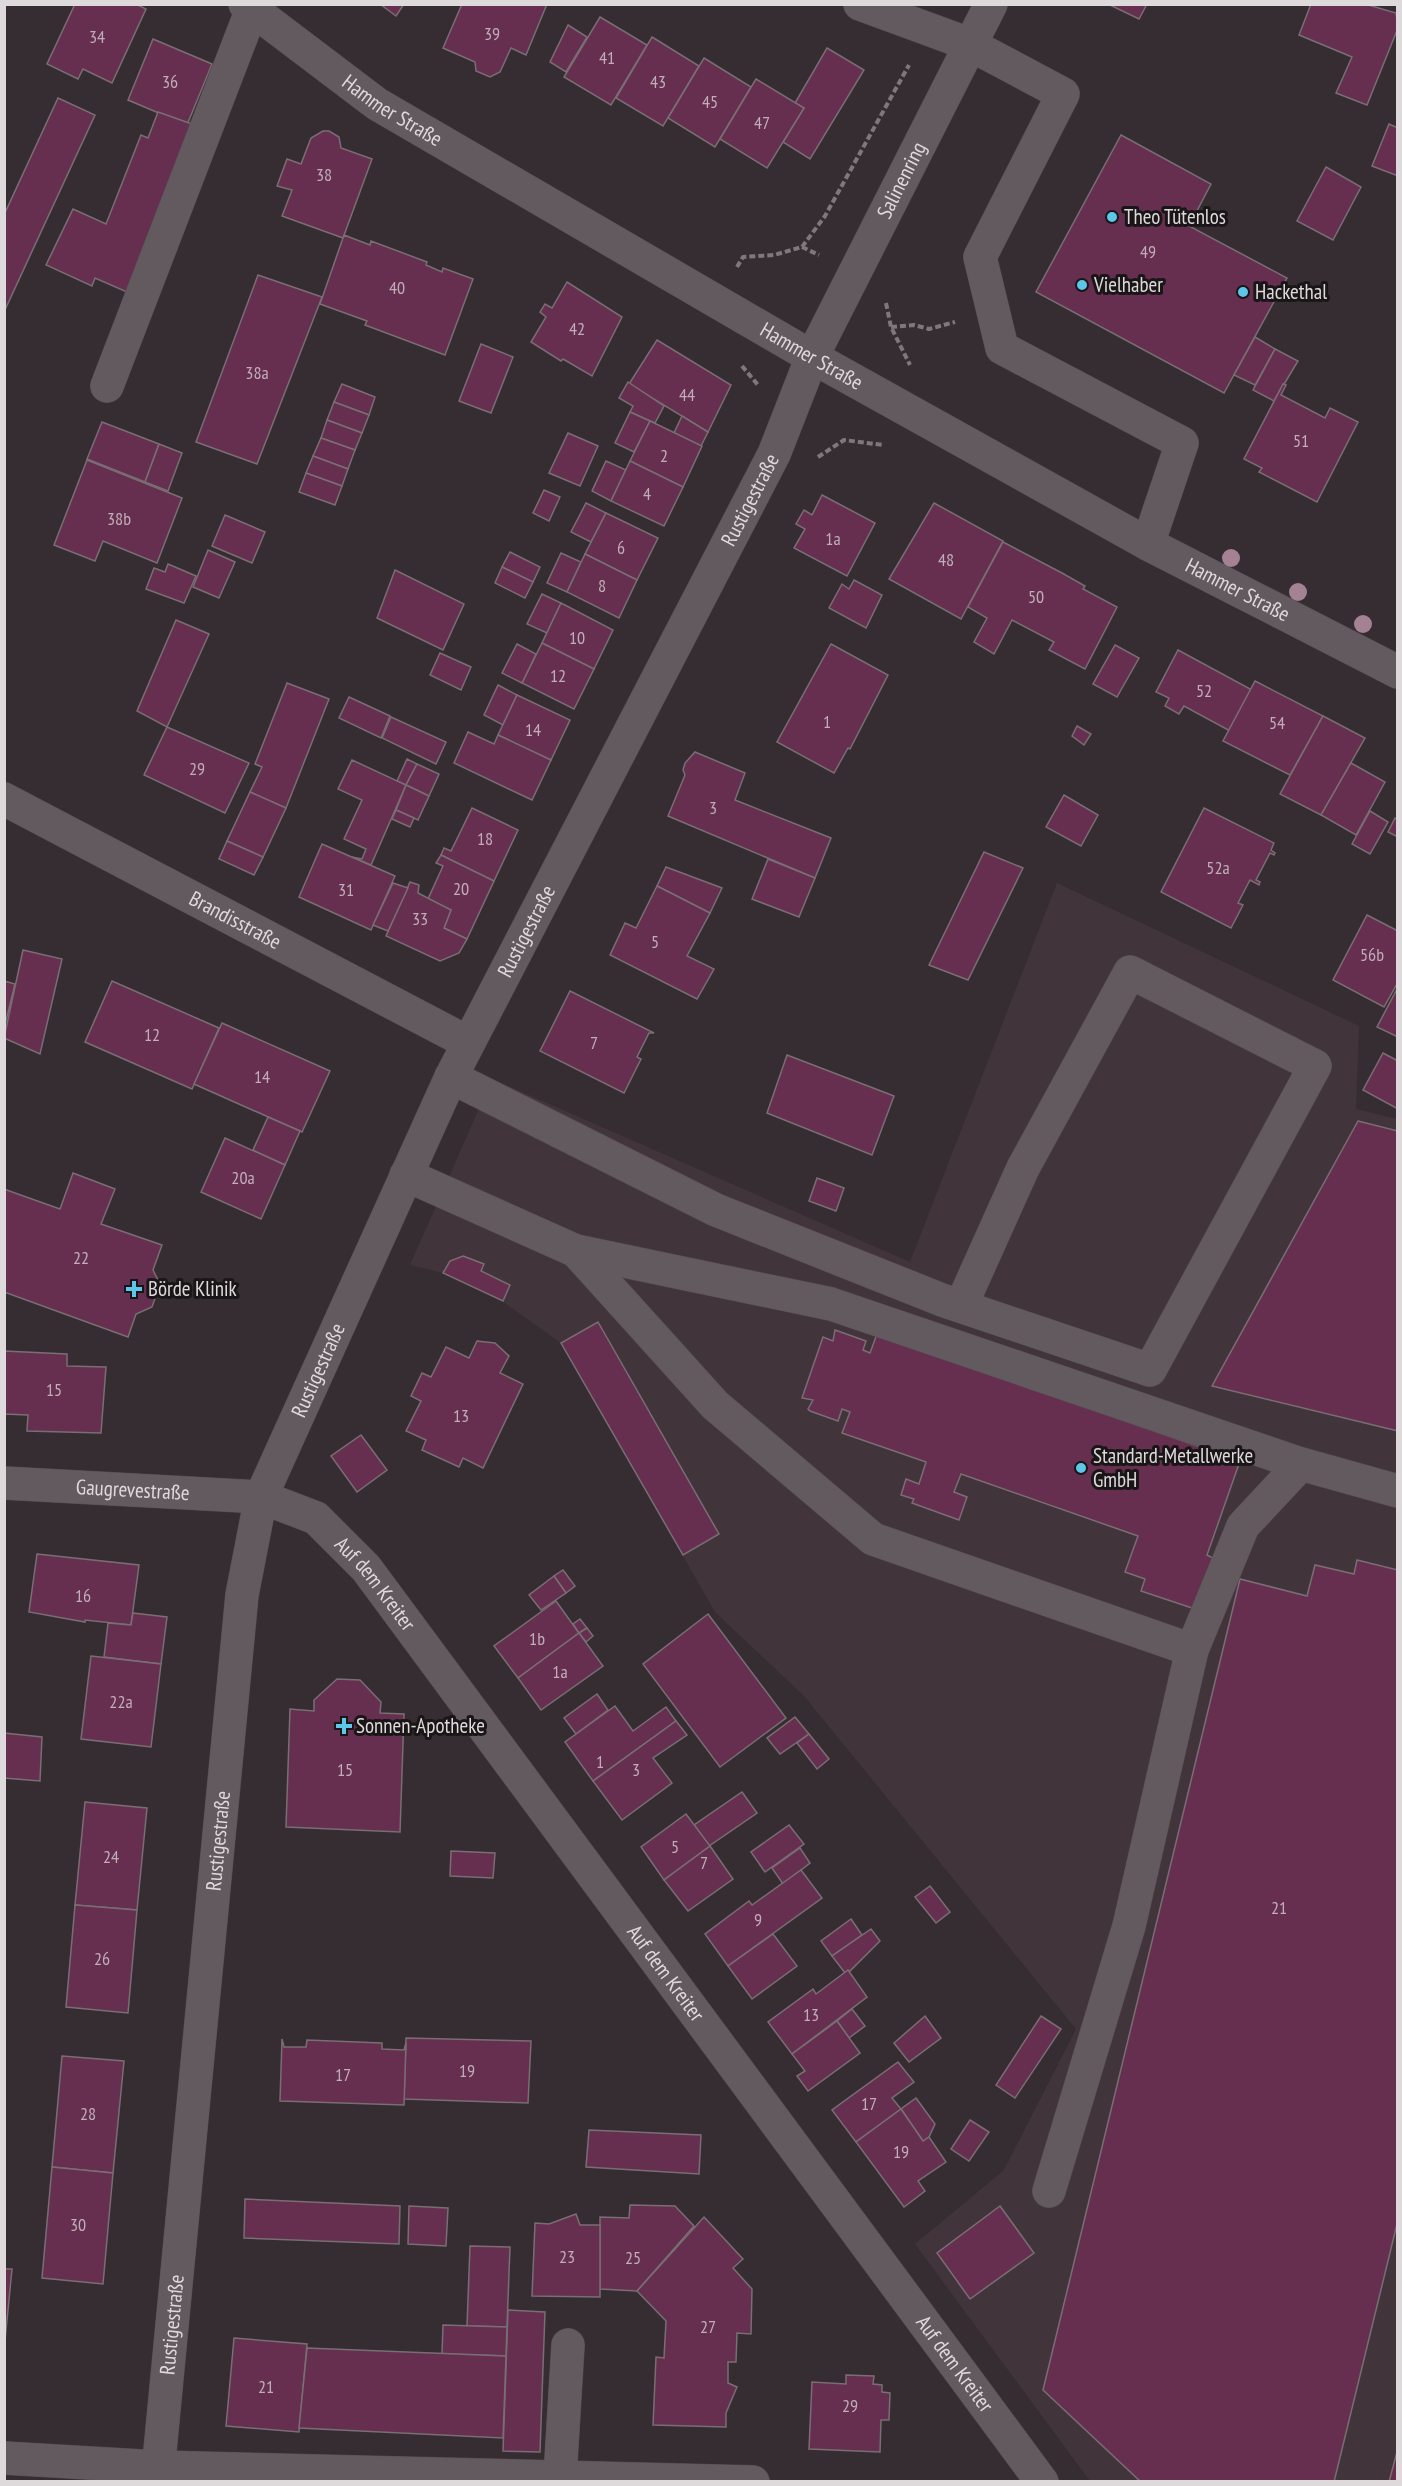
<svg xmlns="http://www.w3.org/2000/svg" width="1402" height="2486" font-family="'PT Sans Narrow',sans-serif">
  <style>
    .built { fill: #42343b }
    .building { fill: #672f4f; stroke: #786e73; stroke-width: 1.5 }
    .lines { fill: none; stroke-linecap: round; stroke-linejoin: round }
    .minor-casing { stroke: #524c4f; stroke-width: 34 }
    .path { stroke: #7e787b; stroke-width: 4; stroke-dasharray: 6 3; stroke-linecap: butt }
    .minor { stroke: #635a5f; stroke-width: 33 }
    .tree { fill: #a48293 }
    .poi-dot { fill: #5cc7e8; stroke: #1a1618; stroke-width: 2 }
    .labels { text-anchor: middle; stroke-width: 6; stroke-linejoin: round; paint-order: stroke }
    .number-label { font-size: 18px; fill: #c0aeb8 }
    .street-label { font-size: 21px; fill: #ded9db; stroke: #1a1618 }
    .poi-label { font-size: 21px; fill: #ded9db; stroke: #1a1618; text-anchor: start }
  </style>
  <rect width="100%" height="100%" fill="#352d31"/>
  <path class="built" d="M1057,883l302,143 -3,83 42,10 -1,1362h-307l-175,-237 89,-74 72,-141 -272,-333 -89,-84 -154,-269 -59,-42 -59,-28 -33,-8 82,-186 418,183z"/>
  <g class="building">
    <path d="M75,4h61l10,5 -34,74 -29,-14 -5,10 -31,-15z"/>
    <path d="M380,4h24l-8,12z"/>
    <path d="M462,4h85l-21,51 -15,-7 -11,24 -10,5 -14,-6 -1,-9 -32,-14z"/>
    <path d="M1108,4h39l-8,15z"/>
    <path d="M1311,4h54l31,9 2,15 -31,77 -31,-12 16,-36 -53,-22z"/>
    <path d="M600,17l47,28 -36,60 -47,-28z"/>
    <path d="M568,25l19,12 -21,35 -16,-10z"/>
    <path d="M652,37l47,29 -36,60 -47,-28z"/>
    <path d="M153,39l59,25 -25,61 -59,-25z"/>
    <path d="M827,48l37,22 -54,89 -27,-17 21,-34 -9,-5z"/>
    <path d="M704,58l47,29 -36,60 -47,-29z"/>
    <path d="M756,79l48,29 -37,60 -47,-29z"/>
    <path d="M58,98l37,17 -91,197v-97z"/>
    <path d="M158,112l34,12 -65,168 -32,-14 -3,8 -46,-21 27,-56 33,15 35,-89 7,3z"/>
    <path d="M1389,124l9,4v48l-26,-10z"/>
    <path d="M323,131h6l10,6 2,11 31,11 -29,79 -61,-22 10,-26 -15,-4 10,-27 14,5 10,-26z"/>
    <path d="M1121,135l90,49 -22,42 98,52 -63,115 -188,-101z"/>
    <path d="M1326,167l35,20 -28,53 -36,-19z"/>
    <path d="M344,235l26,10 1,-4 56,21 -1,3 16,7 1,-4 30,11 -28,76 -80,-30 2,-4 -47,-17z"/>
    <path d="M258,275l64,22 -65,167 -61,-22z"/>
    <path d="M567,282l55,35 -30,59 -29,-17 -2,2 -30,-19 15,-25 -6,-5 5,-8 7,4z"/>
    <path d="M1255,337l20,12 -20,36 -21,-10z"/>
    <path d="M657,340l74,45 -23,47 -79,-48z"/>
    <path d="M481,344l32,13 -22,56 -32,-12z"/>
    <path d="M1275,349l23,12 -24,40 -21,-11z"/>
    <path d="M628,382l36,24 -9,17 -25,-11 3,-6 -14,-8z"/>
    <path d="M342,384l33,13 -6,18 -35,-13z"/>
    <path d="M1283,384l3,1 -5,10 44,23 5,-10 28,14 -41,80 -58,-30 3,-4 -18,-9z"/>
    <path d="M334,402l35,13 -7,18 -35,-13z"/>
    <path d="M630,412l20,9 -16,31 -19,-9z"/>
    <path d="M682,416l26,16 -7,14 -27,-13z"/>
    <path d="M327,420l35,13 -7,17 -34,-12z"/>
    <path d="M650,421l52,25 -19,41 -53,-26z"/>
    <path d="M102,422l57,22 -14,38 -58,-23z"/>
    <path d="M568,433l30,13 -18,40 -31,-13z"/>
    <path d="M321,438l34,12 -7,19 -35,-13z"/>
    <path d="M159,444l23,9 -14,38 -23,-9z"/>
    <path d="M313,456l35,13 -6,17 -36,-13z"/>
    <path d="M87,460l95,38 -25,65 -54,-22 -8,20 -41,-16z"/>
    <path d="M606,461l20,9 -15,31 -19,-10z"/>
    <path d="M630,461l53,26 -19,39 -53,-25z"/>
    <path d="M306,473l36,13 -7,19 -36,-13z"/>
    <path d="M544,490l16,7 -11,24 -16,-8z"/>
    <path d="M822,495l53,28 -28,53 -53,-28 11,-19 -9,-5 8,-14 8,5z"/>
    <path d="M586,503l20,10 -15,29 -20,-10z"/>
    <path d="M934,503l69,38 -42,78 -72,-40z"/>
    <path d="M606,513l52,25 -21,42 -52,-26z"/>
    <path d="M225,515l40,17 -13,31 -40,-17z"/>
    <path d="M1003,542l59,31 23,13 -2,3 34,18 -32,62 -36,-19 5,-8 -42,-22 -18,34 -20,-12 13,-24 -19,-11z"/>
    <path d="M208,550l27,12 -16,36 -26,-11z"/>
    <path d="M510,552l30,15 -7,15 -31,-15z"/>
    <path d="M561,553l20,9 -14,30 -20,-9z"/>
    <path d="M585,554l52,26 -18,38 -52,-26z"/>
    <path d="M168,564l28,12 -12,27 -38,-14 8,-21 11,4z"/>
    <path d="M502,567l31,15 -8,16 -30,-15z"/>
    <path d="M395,570l69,34 -21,46 -66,-32z"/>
    <path d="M854,580l28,15 -16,33 -37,-20 13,-24 7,5z"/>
    <path d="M542,594l19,9 -14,30 -20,-9z"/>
    <path d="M561,603l52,27 -19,39 -52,-26z"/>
    <path d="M176,620l33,14 -42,93 -30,-16z"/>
    <path d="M542,643l52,26 -20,40 -52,-26z"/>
    <path d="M517,644l19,10 -14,29 -20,-10z"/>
    <path d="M831,644l57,31 -38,74 -2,-1 -14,25 -57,-31z"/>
    <path d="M1115,645l24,13 -22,39 -24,-13z"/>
    <path d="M1178,650l74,40 -22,41 -46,-25 -5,8 -14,-8 4,-8 -13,-6z"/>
    <path d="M440,653l31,14 -10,23 -31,-15z"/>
    <path d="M1255,681l68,35 -33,59 -67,-34z"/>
    <path d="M287,683l42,16 -43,109 -36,-16 12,-25 -7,-3z"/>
    <path d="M498,685l19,10 -14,30 -19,-10z"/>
    <path d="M517,695l53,25 -19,40 -53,-25z"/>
    <path d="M349,697l41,19 -9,22 -42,-20z"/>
    <path d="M1323,716l42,22 -44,77 -41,-21z"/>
    <path d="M391,717l55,25 -10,22 -54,-26z"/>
    <path d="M1077,726l14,8 -7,11 -12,-9z"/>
    <path d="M167,727l82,36 -24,50 -81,-38z"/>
    <path d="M468,732l26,12 4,-9 53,25 -19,40 -78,-37z"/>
    <path d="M695,752l50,21 -10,27 96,38 -16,40 -147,-62 17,-41 -2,-5 2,-7z"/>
    <path d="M407,759l10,5 -11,21 -9,-4z"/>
    <path d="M352,760l54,25 -35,80 -19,-8 10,2 4,-10 -22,-10 18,-39 -24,-11z"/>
    <path d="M1351,763l34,19 -29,53 -35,-20z"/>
    <path d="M417,764l22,10 -10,22 -23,-11z"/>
    <path d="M406,785l23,11 -11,24 -22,-10z"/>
    <path d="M250,792l36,16 -23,49 -36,-16z"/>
    <path d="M1064,795l34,20 -17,31 -35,-19z"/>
    <path d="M472,808l46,22 -24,51 -53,-26 3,-7 7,3z"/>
    <path d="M1204,808l70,35 -3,7 4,3 -1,2 -4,-2 -14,27 4,2 -1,3 -9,-5 -12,23 5,2 -12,23 -70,-36z"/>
    <path d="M396,810l18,8 -4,9 -18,-8z"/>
    <path d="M1370,811l18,11 -18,32 -18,-10z"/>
    <path d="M1395,818l3,2v17l-10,-5z"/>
    <path d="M227,841l36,16 -9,18 -35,-16z"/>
    <path d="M322,844l73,32 -24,54 -72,-33z"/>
    <path d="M984,852l39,16 -55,112 -39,-15z"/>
    <path d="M441,855l53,26 -27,58 -23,-11 7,-18 -23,-11 15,-33 -7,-3z"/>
    <path d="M768,859l47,19 -16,39 -47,-18z"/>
    <path d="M666,867l56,21 -12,25 -53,-27z"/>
    <path d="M410,882l9,3 -1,8 33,17 -7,18 23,11 -8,14 -19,8 -54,-25z"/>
    <path d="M393,883l15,5 -20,43 -15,-6z"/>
    <path d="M657,886l53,27 -23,43 27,13 -17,30 -87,-44 15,-32 11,5z"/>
    <path d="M1367,915l31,16v51l-14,25 -51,-27z"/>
    <path d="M23,950l39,9 -22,95 -36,-16z"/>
    <path d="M4,981l11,3 -11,45z"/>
    <path d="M112,981l107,47 -27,61 -107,-47z"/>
    <path d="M1397,989h1v48l-21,-10z"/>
    <path d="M570,991l84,42h-5l-12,24 4,2 -17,34 -84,-42z"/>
    <path d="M222,1023l108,48 -28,61 -108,-48z"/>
    <path d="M1383,1053l15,8v48l-35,-19z"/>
    <path d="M787,1055l107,41 -22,59 -105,-42z"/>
    <path d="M268,1117l32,14 -15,34 -32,-15z"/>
    <path d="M1358,1121l40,10v300l-186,-45z"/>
    <path d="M225,1138l60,27 -24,54 -60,-27z"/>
    <path d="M73,1173l42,16 -14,35 61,21 -9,25 7,14 -8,23 -16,7 -8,23 -124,-45v-103l56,20z"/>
    <path d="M817,1178l27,10 -8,23 -27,-10z"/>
    <path d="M463,1256l21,8 -3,7 29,14 -7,16 -60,-28 7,-12z"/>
    <path d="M598,1322l121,212 -36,21 -122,-212z"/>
    <path d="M835,1330l31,11 -3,9 7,3 7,-19 363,127 -33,94 6,3 -18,51 -54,-18 4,-12 -20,-7 13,-36 -177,-62 -7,18 13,5 -8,23 -47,-17 2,-4 -13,-4 5,-16 13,5 7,-22 -84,-29 8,-21 -8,-3 -4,12 -28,-10 -2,-2 5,-9 -11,-2 21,-61 10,4z"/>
    <path d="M477,1341l18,2 14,13 -9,17 23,11 -40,84 -20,-10 -4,9 -37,-17 4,-10 -20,-9 15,-30 -10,-5 11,-23 9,4 15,-30 23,11z"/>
    <path d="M4,1351l63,3v12l39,1 -5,66 -74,-2 1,-16 -24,-1z"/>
    <path d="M361,1435l26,35 -30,22 -26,-36z"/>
    <path d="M37,1554l102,11 -8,60 -46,-5v2l-56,-10z"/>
    <path d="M1357,1560l41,10v650l-64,262h-193l-98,-92 197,-811 67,17 8,-31 39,9z"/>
    <path d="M563,1570l12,16 -9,7 -12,-17z"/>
    <path d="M554,1576l12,17 -25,17 -12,-15z"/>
    <path d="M556,1601l23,32 -61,45 -24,-32z"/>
    <path d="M133,1613l34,4 -6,47 -57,-7 4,-34 23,2z"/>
    <path d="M708,1614l78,104 -66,49 -77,-103z"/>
    <path d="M580,1619l7,9 -8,5 -6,-9z"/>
    <path d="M587,1628l6,8 -7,6 -7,-9z"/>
    <path d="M579,1633l24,33 -62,44 -23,-32z"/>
    <path d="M91,1656l70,8 -10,83 -70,-8z"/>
    <path d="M337,1679l23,1 21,22 -1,11 24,1 -4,118 -114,-5 4,-118 24,2v-11z"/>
    <path d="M597,1694l11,16 -32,24 -12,-16z"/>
    <path d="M615,1706l18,25 33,-24 10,14 -83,60 -28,-39z"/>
    <path d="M795,1717l14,17 -29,20 -13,-16z"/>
    <path d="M676,1721l11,14 -34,23 19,25 -50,37 -29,-39z"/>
    <path d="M4,1733l38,4 -2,44 -36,-3z"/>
    <path d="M809,1734l20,25 -12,10 -20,-26z"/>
    <path d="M742,1792l15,21 -48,33 -15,-21z"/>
    <path d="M85,1802l62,6 -10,102 -62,-5z"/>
    <path d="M686,1814l24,32 -46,34 -23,-33z"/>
    <path d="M789,1825l15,19 -39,28 -14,-20z"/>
    <path d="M710,1846l23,33 -45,32 -24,-31z"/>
    <path d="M800,1848l10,15 -27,21 -11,-16z"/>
    <path d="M451,1851l44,2 -2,25 -43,-2z"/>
    <path d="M801,1870l21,28 -94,68 -23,-32 44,-33 3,4z"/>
    <path d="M930,1886l20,26 -14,11 -21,-26z"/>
    <path d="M75,1905l62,5 -9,103 -62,-6z"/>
    <path d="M851,1919l11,16 -30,21 -11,-15z"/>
    <path d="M871,1929l9,12 -31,31 -4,1 -13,-17z"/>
    <path d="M773,1934l24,32 -45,33 -24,-33z"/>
    <path d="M848,1970l19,27 -75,57 -24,-32 45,-33 3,5z"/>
    <path d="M852,2009l13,17 -16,12 -12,-17z"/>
    <path d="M925,2016l16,22 -32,24 -15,-19z"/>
    <path d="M1041,2016l20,13 -46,69 -19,-13z"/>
    <path d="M837,2021l23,32 -52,38 -11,-15 8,-5 -13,-17z"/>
    <path d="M406,2038l125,3 -3,62 -124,-4z"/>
    <path d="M282,2039l2,8h22l1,-7 75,3v6l22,1 2,-7 -2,62 -124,-4z"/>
    <path d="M62,2056l62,5 -11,112 -61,-6z"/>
    <path d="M898,2062l16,20 -22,16 9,11 -45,33 -24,-32z"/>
    <path d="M916,2098l19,26 -6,13 -6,4 -22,-32z"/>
    <path d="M901,2109l22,32 6,-4 17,25 -28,19 7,10 -21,16 -48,-65z"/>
    <path d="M970,2120l19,12 -20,29 -18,-12z"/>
    <path d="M589,2130l112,5 -2,39 -113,-7z"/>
    <path d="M52,2167l61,6 -10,111 -61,-6z"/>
    <path d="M245,2199l155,7 -1,38 -155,-6z"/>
    <path d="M630,2205l45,1 19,20 -57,65 -37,-2v-72l29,1z"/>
    <path d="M409,2206l39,2 -2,38 -38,-2z"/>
    <path d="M1000,2206l34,47 -64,46 -33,-46z"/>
    <path d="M576,2214l4,11h20v72l-68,-1 3,-73 14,1z"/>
    <path d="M704,2217l39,42 -10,9 19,21 -1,45 -14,-1 -1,29h-8v21l9,4 -11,26v14l-73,-2 3,-68 8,1 2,-37 -29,-30z"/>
    <path d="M470,2246l40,1 -3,80 -40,-1z"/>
    <path d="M4,2269h8l-8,82z"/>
    <path d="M508,2310l37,2 -5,140 -37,-1z"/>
    <path d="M443,2325l64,2 -1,29 -64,-2z"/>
    <path d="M234,2338l73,6 -8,88 -73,-6z"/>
    <path d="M307,2348l199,8 -3,82 -204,-10z"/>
    <path d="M846,2375l28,1 -1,8 9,1v7l8,1 -1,27h-8l-1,32 -71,-3 3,-67 34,2z"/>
    <path d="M1398,2448v34h-9z"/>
  </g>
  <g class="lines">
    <g class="minor-casing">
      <g id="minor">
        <path id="s1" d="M245,4l132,100 435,253 336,187 250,128"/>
        <path d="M860,4l109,40 94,50 -83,163 22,91 180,95 -34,101"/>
        <path d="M107,386l145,-377"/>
        <path id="s2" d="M4,799l463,243"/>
        <path d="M451,1077l265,133 226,90 208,70 165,-304 -185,-94 -107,196 -62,138"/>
        <path d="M406,1175l170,76 255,53 470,160 97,27"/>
        <path d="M576,1251l139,154 158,134 319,111"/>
        <path id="s3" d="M4,1483l257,14 55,21 50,50 676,914"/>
        <path d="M1049,2191l80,-265 63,-276 51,-124 58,-62"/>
        <path d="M4,2458l154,9 595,15"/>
        <path d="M560,2477l8,-132"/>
        <path id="s4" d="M157,2482l85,-887 19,-98 190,-420 323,-623 38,-97 179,-353"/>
      </g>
    </g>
    <g class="path">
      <path d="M802,247l17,8"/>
      <path d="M737,267l6,-10 31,-2 28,-8 23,-31 84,-151"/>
      <path d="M886,303l5,24 19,38"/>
      <path d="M891,327l23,-2 15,4 26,-7"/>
      <path d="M742,366l16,19"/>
      <path d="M818,457l26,-17 39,5"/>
    </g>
    <use href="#minor" class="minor"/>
  </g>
  <g class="tree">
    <circle cx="1231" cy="558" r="9"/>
    <circle cx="1298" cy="592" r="9"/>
    <circle cx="1363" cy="624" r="9"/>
  </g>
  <g class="poi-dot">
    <circle cx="1112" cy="217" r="6"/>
    <circle cx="1082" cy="285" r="6"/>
    <circle cx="1243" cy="292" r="6"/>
    <path d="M131 1280h6v6h6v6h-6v6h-6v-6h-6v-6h6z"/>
    <circle cx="1081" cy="1468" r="6"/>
    <path d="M341 1717h6v6h6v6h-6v6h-6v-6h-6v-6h6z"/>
  </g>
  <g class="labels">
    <g class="number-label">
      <text x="492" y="40">39</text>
      <text x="97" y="43">34</text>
      <text x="607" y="64">41</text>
      <text x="170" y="88">36</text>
      <text x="658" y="88">43</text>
      <text x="710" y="108">45</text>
      <text x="762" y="129">47</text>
      <text x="324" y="181">38</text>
      <text x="1148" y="258">49</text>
      <text x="397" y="294">40</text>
      <text x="577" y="335">42</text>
      <text x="257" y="379">38a</text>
      <text x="687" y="401">44</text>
      <text x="1301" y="447">51</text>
      <text x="664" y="462">2</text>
      <text x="647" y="500">4</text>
      <text x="119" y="525">38b</text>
      <text x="833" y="545">1a</text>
      <text x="621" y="554">6</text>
      <text x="946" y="566">48</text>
      <text x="602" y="592">8</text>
      <text x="1036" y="603">50</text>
      <text x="577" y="644">10</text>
      <text x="558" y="682">12</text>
      <text x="1204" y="697">52</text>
      <text x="827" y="728">1</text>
      <text x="1277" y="729">54</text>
      <text x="533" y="736">14</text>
      <text x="197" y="775">29</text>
      <text x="713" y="814">3</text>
      <text x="485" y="845">18</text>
      <text x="1218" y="874">52a</text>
      <text x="461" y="895">20</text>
      <text x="346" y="896">31</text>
      <text x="420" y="925">33</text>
      <text x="655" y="948">5</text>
      <text x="1372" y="961">56b</text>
      <text x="152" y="1041">12</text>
      <text x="594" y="1049">7</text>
      <text x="262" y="1083">14</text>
      <text x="243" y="1184">20a</text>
      <text x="81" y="1264">22</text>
      <text x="54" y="1396">15</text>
      <text x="461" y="1422">13</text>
      <text x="83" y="1602">16</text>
      <text x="537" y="1645">1b</text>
      <text x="560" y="1678">1a</text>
      <text x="121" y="1708">22a</text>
      <text x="600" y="1768">1</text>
      <text x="345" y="1776">15</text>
      <text x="636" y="1776">3</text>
      <text x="675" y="1853">5</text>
      <text x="111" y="1863">24</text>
      <text x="704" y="1869">7</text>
      <text x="1279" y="1914">21</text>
      <text x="758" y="1926">9</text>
      <text x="102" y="1965">26</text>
      <text x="811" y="2021">13</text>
      <text x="467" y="2077">19</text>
      <text x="343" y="2081">17</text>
      <text x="869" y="2110">17</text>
      <text x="88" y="2120">28</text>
      <text x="901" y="2158">19</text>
      <text x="78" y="2231">30</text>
      <text x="567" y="2263">23</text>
      <text x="633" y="2264">25</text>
      <text x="708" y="2333">27</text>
      <text x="266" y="2393">21</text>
      <text x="850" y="2412">29</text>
    </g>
    <g class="street-label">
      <text dy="7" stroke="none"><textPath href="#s1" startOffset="182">Hammer Straße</textPath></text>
      <text dy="7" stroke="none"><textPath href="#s4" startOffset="2456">Salinenring</textPath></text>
      <text dy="7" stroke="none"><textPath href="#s1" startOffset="668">Hammer Straße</textPath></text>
      <text dy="7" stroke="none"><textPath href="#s4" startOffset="2102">Rustigestraße</textPath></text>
      <text dy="7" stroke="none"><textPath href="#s1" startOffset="1154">Hammer Straße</textPath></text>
      <text dy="7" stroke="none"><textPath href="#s2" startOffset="261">Brandisstraße</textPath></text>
      <text dy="7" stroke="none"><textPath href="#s4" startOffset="1616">Rustigestraße</textPath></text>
      <text dy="7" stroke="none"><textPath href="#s4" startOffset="1130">Rustigestraße</textPath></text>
      <text dy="7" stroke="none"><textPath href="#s3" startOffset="129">Gaugrevestraße</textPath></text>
      <text dy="7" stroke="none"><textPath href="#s3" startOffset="405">Auf dem Kreiter</textPath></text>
      <text dy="7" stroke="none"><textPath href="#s4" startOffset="644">Rustigestraße</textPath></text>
      <text dy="7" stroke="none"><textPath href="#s3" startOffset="891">Auf dem Kreiter</textPath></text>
      <text dy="7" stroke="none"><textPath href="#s4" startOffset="158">Rustigestraße</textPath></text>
      <text dy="7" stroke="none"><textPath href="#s3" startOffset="1377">Auf dem Kreiter</textPath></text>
    </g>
    <g class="poi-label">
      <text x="1124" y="224">Theo Tütenlos</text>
      <text x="1094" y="292">Vielhaber</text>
      <text x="1255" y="299">Hackethal</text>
      <text x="148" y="1296">Börde Klinik</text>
      <text x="1093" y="1463">Standard-Metallwerke<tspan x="1093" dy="24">GmbH</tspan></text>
      <text x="356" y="1733">Sonnen-Apotheke</text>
    </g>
  </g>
  <rect width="1402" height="2486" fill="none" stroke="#ded9db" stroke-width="12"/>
</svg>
